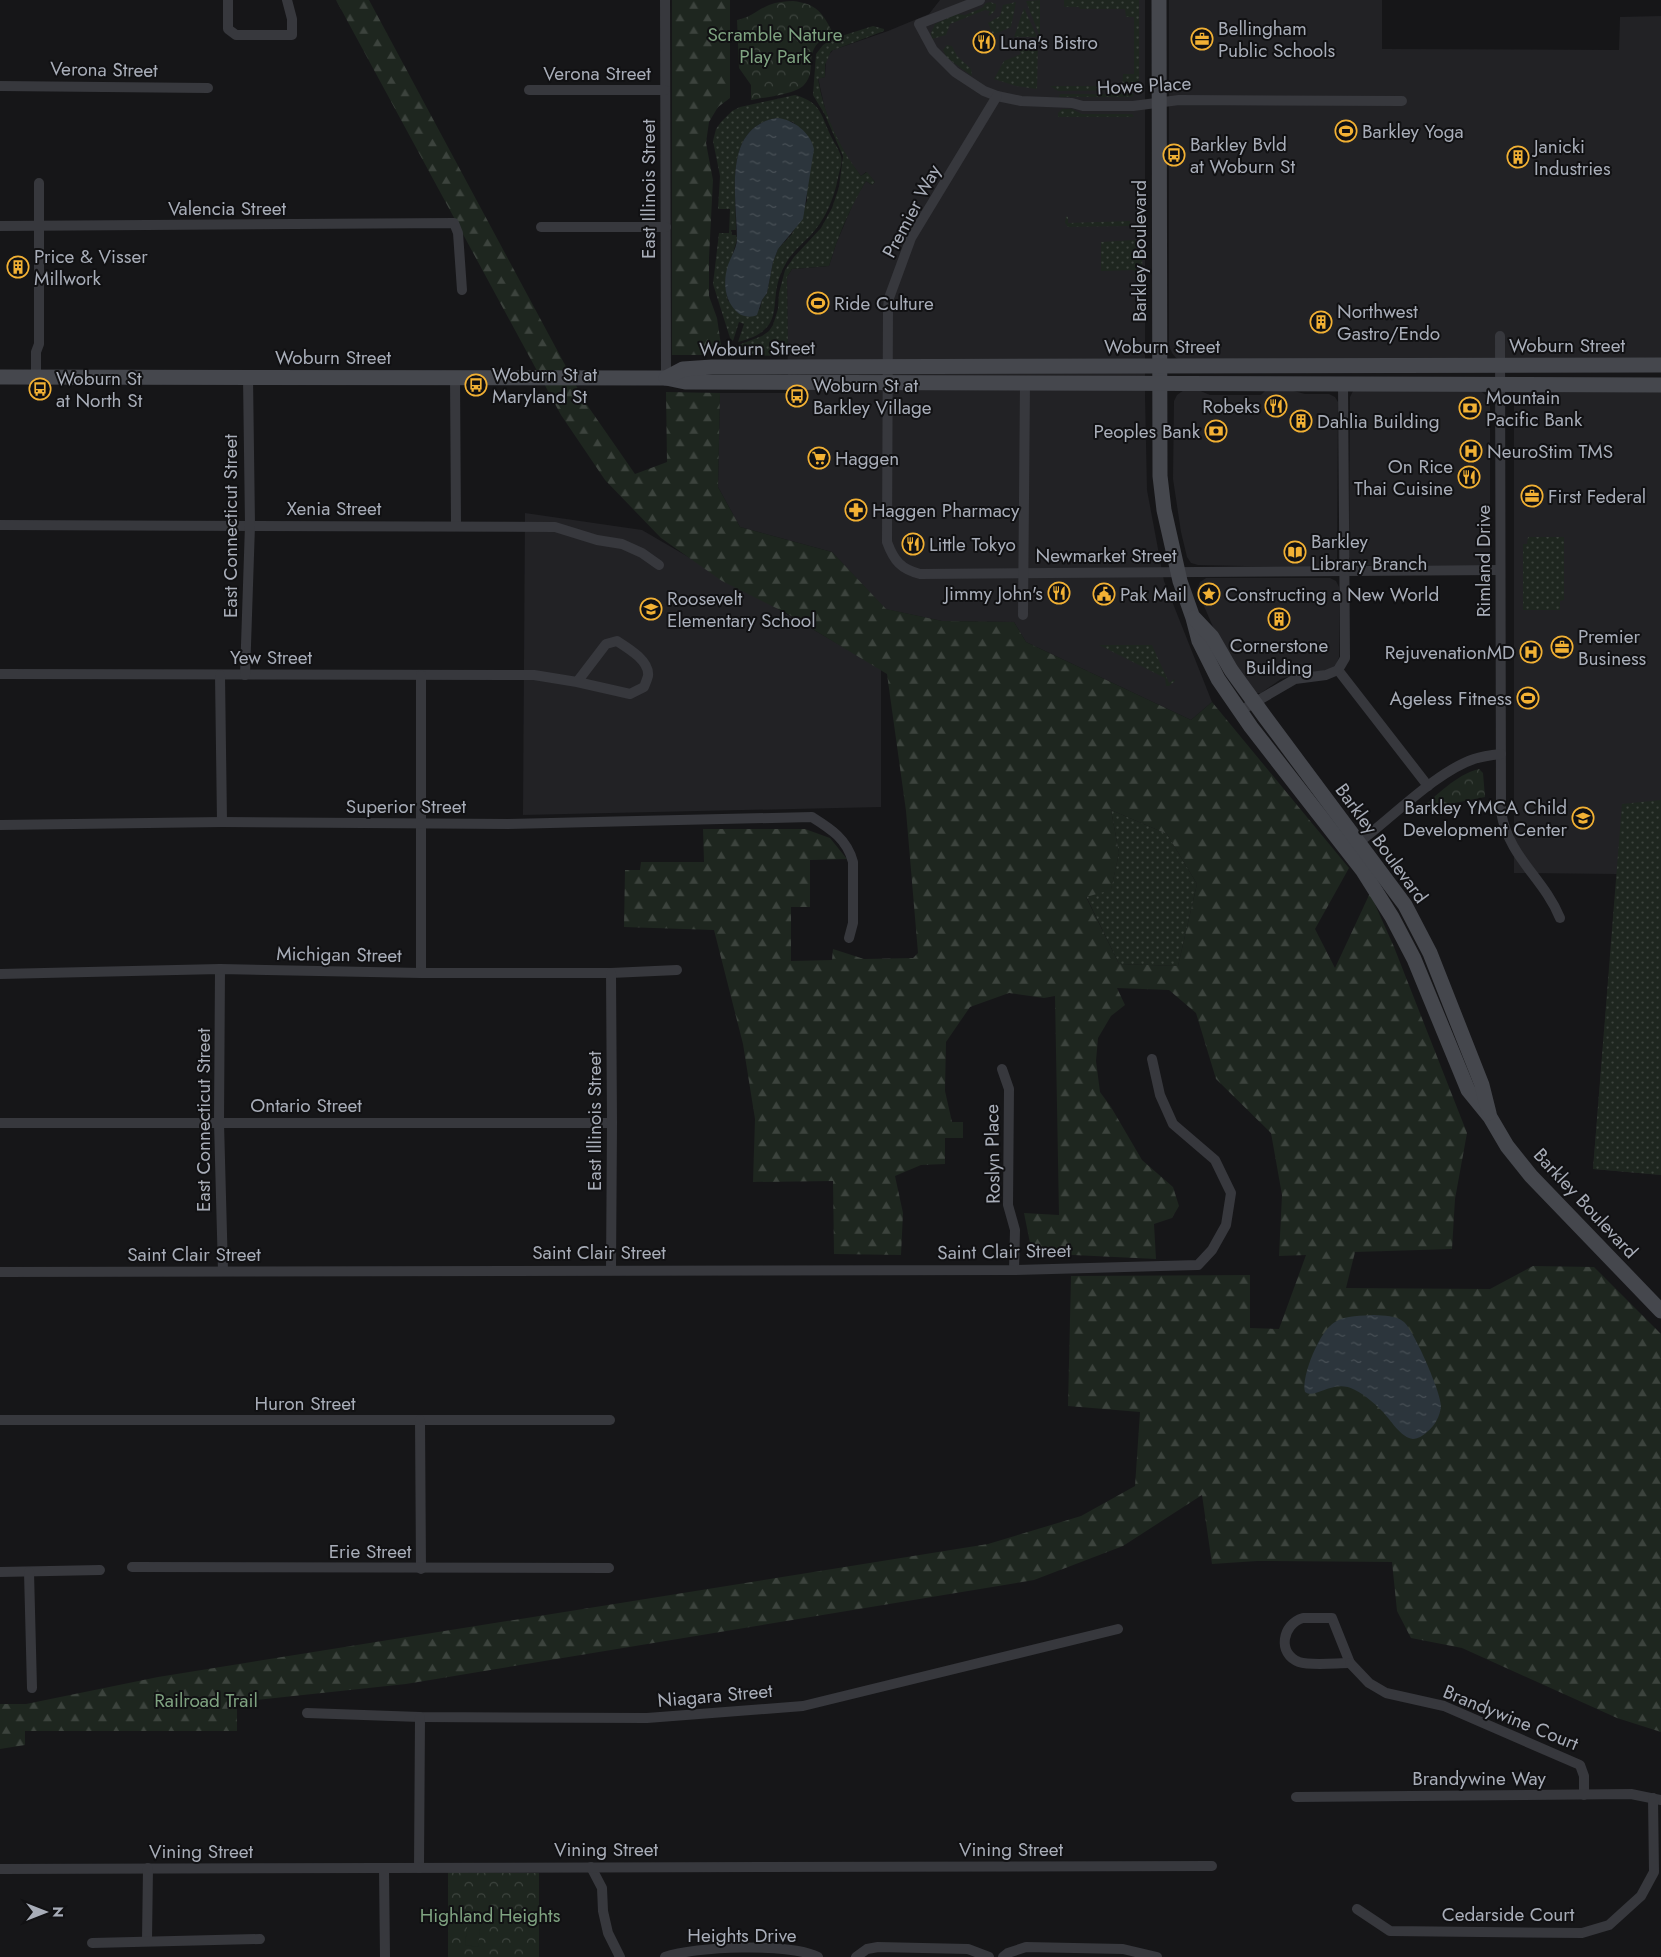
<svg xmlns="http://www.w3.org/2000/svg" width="1661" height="1957" font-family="Jost,sans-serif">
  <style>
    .built { fill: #222225 }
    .grass { fill: url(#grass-dots); fill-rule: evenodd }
    .forest { fill: url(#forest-firs); fill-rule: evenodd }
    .park { fill: url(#park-crowns) }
    .pitch { fill: #1e261f }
    .water { fill: url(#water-ripples) }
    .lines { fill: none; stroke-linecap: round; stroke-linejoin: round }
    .street { stroke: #37383d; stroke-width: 10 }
    .secondary { stroke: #45474d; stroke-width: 15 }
    .labels { text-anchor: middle; stroke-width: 4; stroke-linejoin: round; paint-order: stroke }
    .poi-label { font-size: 19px; fill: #a8adb8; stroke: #111113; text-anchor: start }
    .park-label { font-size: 19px; fill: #7fa381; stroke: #111113 }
    .street-label { font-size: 19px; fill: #a8adb8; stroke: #111113 }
  </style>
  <defs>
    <pattern id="grass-dots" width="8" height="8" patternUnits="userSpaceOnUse" patternTransform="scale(1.25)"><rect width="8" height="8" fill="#1e261f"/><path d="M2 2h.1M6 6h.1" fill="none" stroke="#3c433d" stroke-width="1.8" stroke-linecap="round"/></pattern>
    <pattern id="forest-firs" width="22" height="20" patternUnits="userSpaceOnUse" patternTransform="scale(1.25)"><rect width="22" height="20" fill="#1e261f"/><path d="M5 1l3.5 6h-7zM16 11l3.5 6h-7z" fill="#3c433d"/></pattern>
    <pattern id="park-crowns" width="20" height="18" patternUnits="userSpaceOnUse" patternTransform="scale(1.25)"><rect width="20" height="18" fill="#1e261f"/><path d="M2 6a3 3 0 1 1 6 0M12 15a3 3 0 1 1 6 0" fill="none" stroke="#3c433d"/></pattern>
    <pattern id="water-ripples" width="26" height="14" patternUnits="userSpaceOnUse" patternTransform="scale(1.25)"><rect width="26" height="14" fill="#2c353c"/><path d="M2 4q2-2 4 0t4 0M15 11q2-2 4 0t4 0" fill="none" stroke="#485056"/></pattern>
  </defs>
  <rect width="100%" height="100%" fill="#161618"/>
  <g class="built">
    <path d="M940,0h205v395l2,95 17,91 48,121 -21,18 -165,-78 -12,-20 -72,-1 -57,-12 -53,-57 -92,-25 -22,-40 2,-94h68l-1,-116 5,-8 37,-3 7,-22 19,-45 11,-18 6,4 3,-3 -9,-10 -5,4 -11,-14 -16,-28 -9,-25 -7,-31 7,-1 1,-19 7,-8 55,-19 41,-17z"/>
    <path d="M1169,0h213v49l237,1 1,-33 41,-1v345l-482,-2 -3,-1 -4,-5 -3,-7z"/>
    <path d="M1661,388v787l-68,-6 24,-295 -103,-1v-470l5,-10 5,-3z"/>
    <path d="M1286,389l19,5h24l6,3 3,5 -1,157 -2,5 -5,2h-86l-46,-1 -7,-2 -4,-6 -6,-25 -8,-53 1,-78 3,-6 7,-5h14l12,5h51l4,-4z"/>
    <path d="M1478,389l10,8 2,7v149l-3,9 -8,3h-120l-7,-2 -3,-6 1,-160 3,-6z"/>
    <path d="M525,513l117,17 239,139v138l-358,8z"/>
    <path d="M1206,578h124l6,3 3,6v70l-3,8 -7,5 -29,4 -19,5 -20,14h-6l-35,-50 -23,-53 3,-8z"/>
  </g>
  <g class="grass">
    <path d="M1040,0v37l-14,-36z"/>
    <path d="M1064,0h75v86l-3,4 -78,1 -8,-5h72l1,-12h11v-57h-8l-1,-8h-45l-1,-2h-15z"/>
    <path d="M990,2l6,2c0,6 -2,9 -8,12l2,-5 -5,-1 -35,14 -4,11 -14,4 -1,-6 4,-9 22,-10 8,1 17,-7 4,-5z"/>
    <path d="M1016,2l-5,25 -18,8 -5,-12 12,-7 3,-11z"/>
    <path d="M1024,8l13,29h-23z"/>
    <path d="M873,26l11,3v2l-53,20 -6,14v12l-7,2c6,36 21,68 43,97l6,-4 8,10 -3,3 -6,-4c-16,27 -28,55 -37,85l-37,3 -5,8 1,75 -6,4 -47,-1 -3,-4 1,-4 29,-11 7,-5 4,-6 5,-16 1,-16 6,-23 9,-13 27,-29 11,-20 7,-21 4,-31 -18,-41 -12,-20 3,-41 7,-9 9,-6z"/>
    <path d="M1015,40h23l-1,49 -21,-3 -22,-7 10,-18 17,-7z"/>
    <path d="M947,45l5,1 5,10 14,13 1,7 -25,-18 -4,-8z"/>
    <path d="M1060,94h74l-2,3h-73z"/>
    <path d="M795,95c24,7 25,16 34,37 3,8 9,15 12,24 2,7 -2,16 -3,22 -4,21 -13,42 -28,58 -9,9 -19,17 -25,29 -21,36 7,63 -47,77l6,-18 -5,-2 -6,19 -3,-3 -17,-54 6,-51h10l1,-24h-12l2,-33 -7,-35 3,-12 5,-7 11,-11 8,-4zM777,118l16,4 14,14v65l-15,33 -14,15 -5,13 -6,31 -5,7 -2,9 -32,-8c-7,-28 3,-37 9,-62l-1,-4h-4l-1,-5h5c0,-40 -12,-103 41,-112z"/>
    <path d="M1062,109h10l10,5h50l2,3h-76v-4z"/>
    <path d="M1066,216l2,1v6l62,-2v5l-62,1 -3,-4z"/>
    <path d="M1134,240l5,2 3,4h-3v3h3l1,55 -3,6v-32l-2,-5 -5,-3 -32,1v-29z"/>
    <path d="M1528,537h36v63l-4,1v9h-37v-66h4z"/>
    <path d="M1099,645h53l17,38 5,-4 1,2 -6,5h-3l-1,-8z"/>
    <path d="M1661,800v375l-68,-6 29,-365z"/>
    <path d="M1111,810l56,24 30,50 -19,82 -59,-2 -33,-68 25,-7 8,-36z"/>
  </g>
  <g class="forest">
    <path d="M336,0h33l216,402 50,72 32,-12 -1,-70 54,1 -2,94 22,40 92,25 54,57 56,12 72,1 12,20 165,78 21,-18 137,166 -34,61 20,39 35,-75 24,54 73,186 -12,66 -3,50 -97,3 -9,36 144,1 43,-23 61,1 67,67v398l-44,-14 -155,-70 -51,-10 -14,-27 -5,-49 -135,-1 -45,3 -10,-69 -79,51 -89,34 -628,104 -169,18v29h-212v14l-25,4v-45h26l132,-27 830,-133 93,-28 54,-30 5,-74 -72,-6 3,-130 179,-1v53l29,1 27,-74 -27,1 3,-61 -11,-62 -55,-54 -20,-66 -27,-23 -52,-2 8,17 -14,11 -13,22 -2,23 4,31 11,15 31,53 31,27 6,19 -7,12 -18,6 2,35 -124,-6 -8,-40 35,2 -4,-219 -11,2 -35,-5 -39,14 -24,35 -1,49 7,31h11v16h-18v26l-24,1 -26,11 8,37 -2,42 -67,-1 -1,-73 -80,1 2,-63 -12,-75 -29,-114 -90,-3 1,-57h15l1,-8h63l-1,-33h102l25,9 17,21 -37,1v47h-19v54l41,-1 1,-11 31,10 49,-1 5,-5 -12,-142 -19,-137 -101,-61 -64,-32 -61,-43 -56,-58 -44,-65zM1111,810l56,24 30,50 -19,82 -59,-2 -33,-67 25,-7 8,-37z"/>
    <path d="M672,0h58v98l-12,9 -9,15 -3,21 7,37 -4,78v38l8,22 4,27 -17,10h-32z"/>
  </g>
  <g class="park">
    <path d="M793,1c24,3 29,11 40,32 -35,16 -13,35 -29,52 -10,10 -39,12 -53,15v-15l-12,-17 -2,-48c13,-2 20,-10 32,-15 8,-3 16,-4 24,-4z"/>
    <path d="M1479,769l4,4 2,24 -66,13c19,-15 36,-35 60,-41z"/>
    <path d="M448,1872l91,1v84h-91z"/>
  </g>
  <path class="pitch" d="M468,1920l13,1 -3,26 -13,-2z"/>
  <g class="water">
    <path d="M777,118c16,1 34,15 37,31l-11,70 -25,30 -5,13 -6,31 -5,7 -5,15c-6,3 -16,2 -21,-4 -12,-12 -13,-30 -8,-46 3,-9 9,-17 9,-26 0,-41 -16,-112 40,-121z"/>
    <path d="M1374,1315c10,1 22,0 30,7 10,9 37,70 37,84 -1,10 -6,20 -14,26 -3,3 -9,7 -14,7 -12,-1 -23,-20 -31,-28 -8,-8 -17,-16 -27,-21 -22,-12 -39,10 -50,2 -4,-16 15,-62 30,-70 11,-7 27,-6 39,-7z"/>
  </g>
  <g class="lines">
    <g class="street">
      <path d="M228,0v29l8,6h56v-16l-5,-19"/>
      <path d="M665,0l1,378"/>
      <path d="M980,0l-61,24 14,26 22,22 29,19 13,5 24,5 51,2 11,3h50l46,-6 223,1"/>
      <path d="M0,86l208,2"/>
      <path d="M529,90h136"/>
      <path d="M997,96l-86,142 -22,60 -1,10 -1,234c7,19 14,27 33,32l580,-4"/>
      <path d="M0,226l454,-3 4,10 4,57"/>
      <path d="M541,227h125"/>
      <path d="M1500,336l1,476c8,46 42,65 59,106"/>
      <path d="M36,377v-25l3,-8v-161"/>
      <path d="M455,377l1,149"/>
      <path d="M0,525l555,2 42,13 25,4 20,9 17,12"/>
      <path d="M1023,615l2,-232"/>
      <path d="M1338,670l90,116"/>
      <path d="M0,674l534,1 43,7 29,-38 11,-3c11,7 33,20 31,35 -1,4 -3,8 -4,11l-14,7 -53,-12"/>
      <path d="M220,675l2,147"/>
      <path d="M245,675l5,-150 -2,-148"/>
      <path d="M421,675v298"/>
      <path d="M1240,711l55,-32 31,-4 12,-5 7,-12 -2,-274"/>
      <path d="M0,825l222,-3 286,2 304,-7c19,12 35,22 41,45v61l-4,15"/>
      <path d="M1354,846c35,-25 81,-74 120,-87 9,-3 18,-4 27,-5"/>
      <path d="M220,969l-1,154 4,148"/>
      <path d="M0,974l220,-5 201,4h190l66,-3"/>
      <path d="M1002,1069l7,20 -1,116 7,25 -1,40"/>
      <path d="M0,1123h612"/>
      <path d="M611,1270l1,-147 -1,-150"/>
      <path d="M0,1272l1014,-2 184,-5 14,-15 14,-25 5,-32 -16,-33 -42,-36 -13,-29 -8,-36"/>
      <path d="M0,1420h610"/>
      <path d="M420,1420l1,149"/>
      <path d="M132,1567l477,1"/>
      <path d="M0,1572l100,-2"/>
      <path d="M29,1572l3,116"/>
      <path d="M1303,1618h29l18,45c-14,0 -39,3 -51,-1 -22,-8 -17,-38 4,-44z"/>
      <path d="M1350,1663l19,20 17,10 58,13 136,59 4,11v19"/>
      <path d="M307,1713l113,4 227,1 156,-12 315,-77"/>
      <path d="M1296,1797l335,-3 30,6"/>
      <path d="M591,1867l11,21 1,23 5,22 12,24"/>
      <path d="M384,1868l1,89"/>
      <path d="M419,1868l1,-151"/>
      <path d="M0,1869l1212,-3"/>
      <path d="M1357,1909l33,22 192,2 27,-8 32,-29 13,-24 -1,-74"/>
      <path d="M147,1940l1,-72"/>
      <path d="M92,1943l168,-4"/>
      <path d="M665,1957c30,-11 125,-14 153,0"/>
      <path d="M856,1957l11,-8 11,-2 90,2 21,8"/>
      <path d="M1003,1957l5,-4 18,-6 97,2 34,8"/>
    </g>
    <g class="secondary">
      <path d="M1159,0l1,476 4,34 16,71 13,37 6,23 19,38 33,48 112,144 29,46 22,42 54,131 22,27 17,29 24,30 130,135"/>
      <path d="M0,377l666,1 19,4 976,3"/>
      <path d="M666,378l17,-9 29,-2 949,-2"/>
      <path d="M1194,618l18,19 19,33 34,47 140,188 25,48 52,132 7,28"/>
    </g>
  </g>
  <defs>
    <g id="office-ring" transform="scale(1.125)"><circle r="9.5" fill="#111113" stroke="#f2b134" stroke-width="1.5"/><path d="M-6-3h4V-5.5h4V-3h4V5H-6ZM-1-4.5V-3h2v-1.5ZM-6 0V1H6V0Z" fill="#f2b134"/></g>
    <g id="restaurant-ring" transform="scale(1.125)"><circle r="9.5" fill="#111113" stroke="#f2b134" stroke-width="1.5"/><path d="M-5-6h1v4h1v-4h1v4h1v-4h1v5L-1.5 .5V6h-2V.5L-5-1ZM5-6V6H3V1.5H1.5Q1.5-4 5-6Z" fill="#f2b134"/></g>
    <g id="stadium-ring" transform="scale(1.125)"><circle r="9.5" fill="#111113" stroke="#f2b134" stroke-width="1.5"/><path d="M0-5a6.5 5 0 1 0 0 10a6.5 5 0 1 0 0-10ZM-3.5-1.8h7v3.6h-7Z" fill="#f2b134"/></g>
    <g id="bus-ring" transform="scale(1.125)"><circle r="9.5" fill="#111113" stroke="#f2b134" stroke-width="1.5"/><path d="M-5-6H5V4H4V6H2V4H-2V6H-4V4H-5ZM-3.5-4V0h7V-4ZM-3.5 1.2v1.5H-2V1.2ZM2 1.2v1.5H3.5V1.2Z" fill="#f2b134"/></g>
    <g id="building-ring" transform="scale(1.125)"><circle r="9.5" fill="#111113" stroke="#f2b134" stroke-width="1.5"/><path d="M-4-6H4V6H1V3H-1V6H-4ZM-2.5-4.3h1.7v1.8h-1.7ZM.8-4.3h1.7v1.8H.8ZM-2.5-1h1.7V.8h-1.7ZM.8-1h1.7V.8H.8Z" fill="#f2b134"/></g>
    <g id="bank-ring" transform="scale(1.125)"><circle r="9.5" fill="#111113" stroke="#f2b134" stroke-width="1.5"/><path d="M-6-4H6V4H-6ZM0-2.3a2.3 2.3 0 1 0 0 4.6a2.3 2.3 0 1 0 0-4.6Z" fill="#f2b134"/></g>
    <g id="hospital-ring" transform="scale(1.125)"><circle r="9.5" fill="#111113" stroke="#f2b134" stroke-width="1.5"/><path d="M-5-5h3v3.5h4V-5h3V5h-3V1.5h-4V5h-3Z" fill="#f2b134"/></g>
    <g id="supermarket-ring" transform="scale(1.125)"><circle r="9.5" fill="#111113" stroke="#f2b134" stroke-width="1.5"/><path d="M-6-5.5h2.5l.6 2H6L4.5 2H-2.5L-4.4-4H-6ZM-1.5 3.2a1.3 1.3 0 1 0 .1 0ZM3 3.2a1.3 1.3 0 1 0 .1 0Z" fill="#f2b134"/></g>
    <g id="pharmacy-ring" transform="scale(1.125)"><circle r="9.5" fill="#111113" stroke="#f2b134" stroke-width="1.5"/><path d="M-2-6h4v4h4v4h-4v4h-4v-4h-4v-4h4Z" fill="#f2b134"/></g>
    <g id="library-ring" transform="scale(1.125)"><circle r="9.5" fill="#111113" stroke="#f2b134" stroke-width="1.5"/><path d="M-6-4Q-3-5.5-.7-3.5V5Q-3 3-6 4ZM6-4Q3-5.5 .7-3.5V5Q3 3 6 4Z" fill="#f2b134"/></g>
    <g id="civic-ring" transform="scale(1.125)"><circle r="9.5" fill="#111113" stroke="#f2b134" stroke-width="1.5"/><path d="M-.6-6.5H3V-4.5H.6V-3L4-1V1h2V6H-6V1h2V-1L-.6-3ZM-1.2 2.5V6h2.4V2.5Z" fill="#f2b134"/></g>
    <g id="sight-ring" transform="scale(1.125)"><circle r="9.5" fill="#111113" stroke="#f2b134" stroke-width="1.5"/><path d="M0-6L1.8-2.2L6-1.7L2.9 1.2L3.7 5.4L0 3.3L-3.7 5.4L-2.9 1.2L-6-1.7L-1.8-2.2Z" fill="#f2b134"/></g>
    <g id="school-ring" transform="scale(1.125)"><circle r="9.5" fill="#111113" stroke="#f2b134" stroke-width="1.5"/><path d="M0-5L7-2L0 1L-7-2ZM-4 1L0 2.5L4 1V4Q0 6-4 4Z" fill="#f2b134"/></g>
  </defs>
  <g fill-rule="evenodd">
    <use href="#office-ring" x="1202" y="39"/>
    <use href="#restaurant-ring" x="984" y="42"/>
    <use href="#stadium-ring" x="1346" y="131"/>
    <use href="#bus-ring" x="1174" y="155"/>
    <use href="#building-ring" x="1518" y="157"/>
    <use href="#building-ring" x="18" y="267"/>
    <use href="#stadium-ring" x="818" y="303"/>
    <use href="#building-ring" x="1321" y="322"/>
    <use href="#bus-ring" x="476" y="385"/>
    <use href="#bus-ring" x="40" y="389"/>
    <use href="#bus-ring" x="797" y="396"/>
    <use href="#restaurant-ring" x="1276" y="406"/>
    <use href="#bank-ring" x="1470" y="408"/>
    <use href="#building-ring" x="1301" y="421"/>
    <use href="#bank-ring" x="1216" y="431"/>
    <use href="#hospital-ring" x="1471" y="451"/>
    <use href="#supermarket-ring" x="819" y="458"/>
    <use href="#restaurant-ring" x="1469" y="477"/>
    <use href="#office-ring" x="1532" y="496"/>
    <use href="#pharmacy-ring" x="856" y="510"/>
    <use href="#restaurant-ring" x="913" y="544"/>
    <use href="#library-ring" x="1295" y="552"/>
    <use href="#restaurant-ring" x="1059" y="593"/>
    <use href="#civic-ring" x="1104" y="594"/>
    <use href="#sight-ring" x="1209" y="594"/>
    <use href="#school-ring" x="651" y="609"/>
    <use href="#building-ring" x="1279" y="619"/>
    <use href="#office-ring" x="1562" y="647"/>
    <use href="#hospital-ring" x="1531" y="652"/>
    <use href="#stadium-ring" x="1528" y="698"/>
    <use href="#school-ring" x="1583" y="818"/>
  </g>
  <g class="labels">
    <g class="poi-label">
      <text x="1218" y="35">Bellingham<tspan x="1218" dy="22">Public Schools</tspan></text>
      <text x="1000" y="49">Luna's Bistro</text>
      <text x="1362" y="138">Barkley Yoga</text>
      <text x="1190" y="151">Barkley Bvld<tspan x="1190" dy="22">at Woburn St</tspan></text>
      <text x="1534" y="153">Janicki<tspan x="1534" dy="22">Industries</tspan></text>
      <text x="34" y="263">Price &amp; Visser<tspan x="34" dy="22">Millwork</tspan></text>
      <text x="834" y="310">Ride Culture</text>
      <text x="1337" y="318">Northwest<tspan x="1337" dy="22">Gastro/Endo</tspan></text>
      <text x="492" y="381">Woburn St at<tspan x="492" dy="22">Maryland St</tspan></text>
      <text x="56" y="385">Woburn St<tspan x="56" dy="22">at North St</tspan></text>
      <text x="813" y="392">Woburn St at<tspan x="813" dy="22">Barkley Village</tspan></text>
      <text x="1486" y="404">Mountain<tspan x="1486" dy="22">Pacific Bank</tspan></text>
      <text x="1260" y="413" text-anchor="end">Robeks</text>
      <text x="1317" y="428">Dahlia Building</text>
      <text x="1200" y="438" text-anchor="end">Peoples Bank</text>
      <text x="1487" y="458">NeuroStim TMS</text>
      <text x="835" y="465">Haggen</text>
      <text x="1453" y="473" text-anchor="end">On Rice<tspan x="1453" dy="22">Thai Cuisine</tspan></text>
      <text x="1548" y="503">First Federal</text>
      <text x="872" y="517">Haggen Pharmacy</text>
      <text x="1311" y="548">Barkley<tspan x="1311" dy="22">Library Branch</tspan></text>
      <text x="929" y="551">Little Tokyo</text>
      <text x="1043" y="600" text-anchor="end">Jimmy John's</text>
      <text x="1120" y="601">Pak Mail</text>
      <text x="1225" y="601">Constructing a New World</text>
      <text x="667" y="605">Roosevelt<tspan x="667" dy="22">Elementary School</tspan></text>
      <text x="1578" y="643">Premier<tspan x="1578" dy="22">Business</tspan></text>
      <text x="1279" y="652" text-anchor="middle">Cornerstone<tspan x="1279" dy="22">Building</tspan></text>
      <text x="1515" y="659" text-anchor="end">RejuvenationMD</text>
      <text x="1512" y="705" text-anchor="end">Ageless Fitness</text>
      <text x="1567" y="814" text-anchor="end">Barkley YMCA Child<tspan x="1567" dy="22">Development Center</tspan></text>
    </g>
    <g class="park-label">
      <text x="775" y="41">Scramble Nature<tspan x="775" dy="22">Play Park</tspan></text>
      <text x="206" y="1707">Railroad Trail</text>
      <text x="490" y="1922">Highland Heights</text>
    </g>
    <g class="street-label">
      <text transform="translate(104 69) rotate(1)" y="7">Verona Street</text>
      <text x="597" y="80">Verona Street</text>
      <text transform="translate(1144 85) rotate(-3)" y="7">Howe Place</text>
      <text transform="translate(648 189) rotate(-90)" y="7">East Illinois Street</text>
      <text x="227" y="215">Valencia Street</text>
      <text transform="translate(911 211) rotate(-62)" y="7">Premier Way</text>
      <text transform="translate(1139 251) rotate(-90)" y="7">Barkley Boulevard</text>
      <text x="1567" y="352">Woburn Street</text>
      <text x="1162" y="353">Woburn Street</text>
      <text transform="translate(757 348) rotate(-1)" y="7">Woburn Street</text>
      <text x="333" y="364">Woburn Street</text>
      <text x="334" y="515">Xenia Street</text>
      <text transform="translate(230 526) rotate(-90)" y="7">East Connecticut Street</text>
      <text x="1106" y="562">Newmarket Street</text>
      <text transform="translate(1483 561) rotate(-90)" y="7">Rimland Drive</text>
      <text x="271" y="664">Yew Street</text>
      <text x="406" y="813">Superior Street</text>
      <text transform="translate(1382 843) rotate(54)" y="7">Barkley Boulevard</text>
      <text transform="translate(339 954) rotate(1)" y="7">Michigan Street</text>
      <text x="306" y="1112">Ontario Street</text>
      <text transform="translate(203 1120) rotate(-90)" y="7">East Connecticut Street</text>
      <text transform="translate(594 1121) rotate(-90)" y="7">East Illinois Street</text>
      <text transform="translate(992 1154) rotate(-91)" y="7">Roslyn Place</text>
      <text transform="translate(1586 1203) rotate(47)" y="7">Barkley Boulevard</text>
      <text transform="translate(1004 1251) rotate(-1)" y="7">Saint Clair Street</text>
      <text x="599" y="1259">Saint Clair Street</text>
      <text x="194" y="1261">Saint Clair Street</text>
      <text x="305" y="1410">Huron Street</text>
      <text x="370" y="1558">Erie Street</text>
      <text transform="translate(715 1695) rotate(-5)" y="7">Niagara Street</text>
      <text transform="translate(1511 1717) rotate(22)" y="7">Brandywine Court</text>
      <text x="1479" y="1785">Brandywine Way</text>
      <text x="606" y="1856">Vining Street</text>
      <text x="1011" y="1856">Vining Street</text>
      <text x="201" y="1858">Vining Street</text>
      <text x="1508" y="1921">Cedarside Court</text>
      <text x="742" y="1942">Heights Drive</text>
    </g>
  </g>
  <g transform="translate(45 1912) rotate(90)" stroke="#111113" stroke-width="4" paint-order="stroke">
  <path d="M0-4L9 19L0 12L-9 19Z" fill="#a8adb8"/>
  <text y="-8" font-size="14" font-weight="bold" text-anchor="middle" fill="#a8adb8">N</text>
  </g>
</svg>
